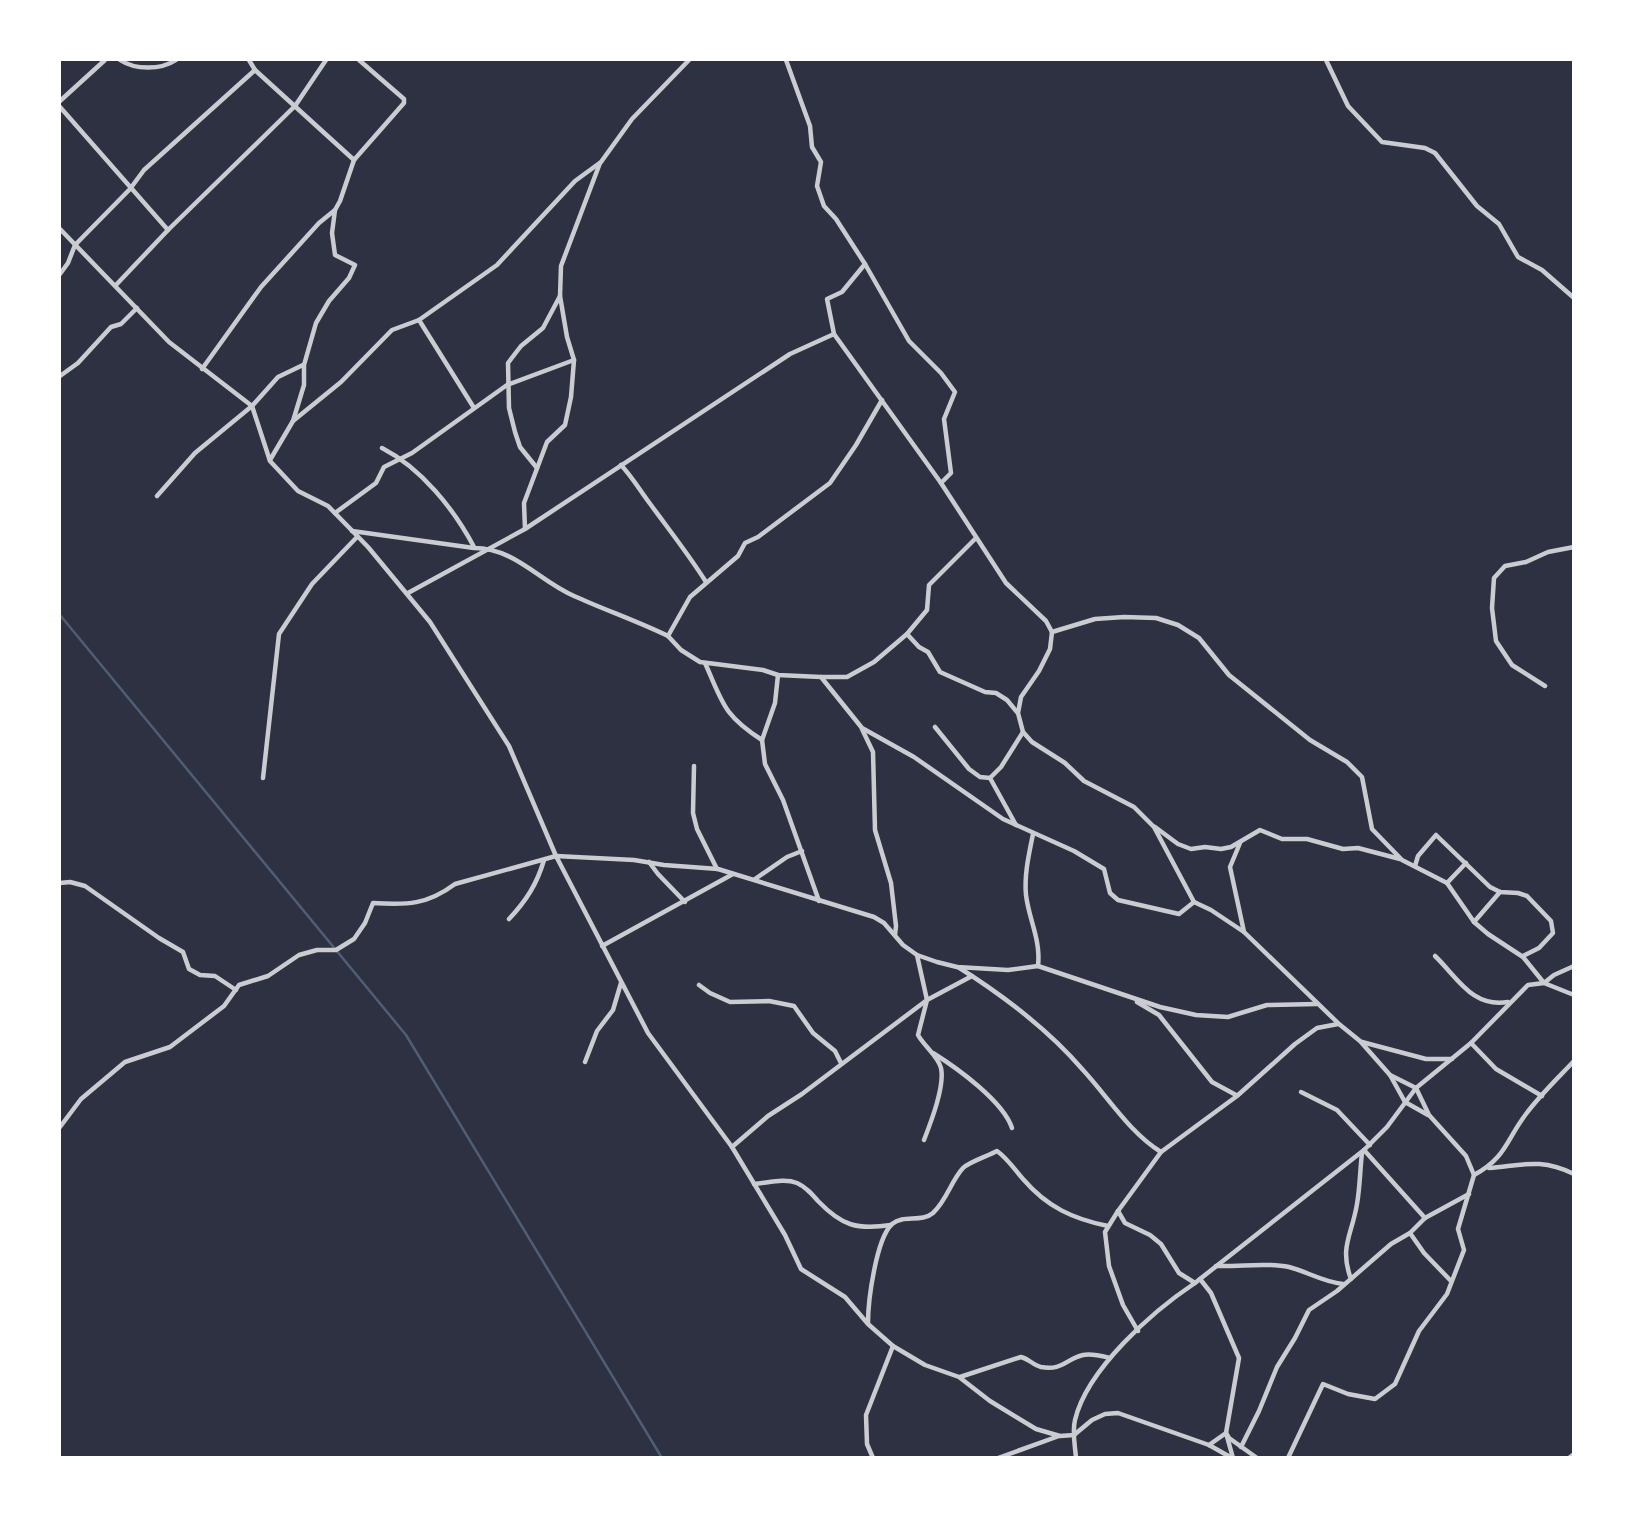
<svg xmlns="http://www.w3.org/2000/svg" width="1633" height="1517" font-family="'Alegreya Sans',sans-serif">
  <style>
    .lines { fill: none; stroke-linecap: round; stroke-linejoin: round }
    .stream { stroke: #4f5d75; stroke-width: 2.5 }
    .minor { stroke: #caccd0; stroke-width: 4.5 }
  </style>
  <rect width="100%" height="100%" fill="#2d3142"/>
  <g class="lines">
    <path class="stream" d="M60,615l346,420 256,423"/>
    <g class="minor">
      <path d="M120,60c15,10 41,10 56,0"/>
      <path d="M249,60l6,10 99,90"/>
      <path d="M786,60l24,66 2,21 9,15 -4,24 7,20 12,13 29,45 44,77 32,32 14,19 -11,27 7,54 -10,10"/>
      <path d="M1326,60l22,46 34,36 43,6 10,5 42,53 22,18 19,33 24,13 32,28"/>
      <path d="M60,101l45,-41"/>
      <path d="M60,107l108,123"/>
      <path d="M60,229l109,113 83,64 18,55 28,30 30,15 40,41 62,75 79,124 47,110 92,177 84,114 53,88 16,34 44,28 23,27 25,22 32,19 34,12 31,24 46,28 24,7 14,-1 18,-15 13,-6 13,-1 91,32 23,13"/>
      <path d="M60,274l8,-11 7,-18 55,-56 14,-19 111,-100"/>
      <path d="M116,285l52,-55 127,-124 31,-46"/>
      <path d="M419,320l55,88"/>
      <path d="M834,334l-7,-35 15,-7 23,-28"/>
      <path d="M202,369l59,-82 58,-64 16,-13 5,-9 14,-41 50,-57v-4l-45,-39"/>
      <path d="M60,376l18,-13 33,-36 10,-3 16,-16"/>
      <path d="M293,421l48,-39 51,-52 27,-10 78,-55 78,-84 26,-19 31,-43 57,-59"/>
      <path d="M382,448c39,20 72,61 92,99"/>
      <path d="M270,460l23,-39 11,-36v-20l12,-42 13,-22 20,-23 6,-13 -20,-10 -3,-22 3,-23"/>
      <path d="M621,465c12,13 20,27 30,40 19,26 38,50 55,77"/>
      <path d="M537,468l-17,-21 -5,-15 -6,-24 -1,-45 13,-17 22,-18 17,-32"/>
      <path d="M157,496l38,-43 57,-47 26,-29 25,-12"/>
      <path d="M335,513l41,-30 8,-16 28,-14 95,-68 67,-25"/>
      <path d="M525,529l-1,-26 23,-61 18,-17 6,-28 3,-37 -7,-23 -7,-41 1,-30 39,-103"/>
      <path d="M352,531l122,17c41,0 65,33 100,48 31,14 63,25 94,40l13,14 19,12 63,8 15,5 43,2 41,51 52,29 89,62 71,32 30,18 6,24 8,7 61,14 15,-12 17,8 33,22 95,92 21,17 30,34 26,13 13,27 37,41 8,19 -16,54 6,21 -17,44 -28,37 -24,53 -20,15 -27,-5 -25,-10 -35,74"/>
      <path d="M408,593l117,-64 265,-175 44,-20 107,149 65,100 40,38 6,11 -2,17 -11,22 -18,26 -3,16 5,19 9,10 33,21 19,18 50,26 20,20 40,75"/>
      <path d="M1052,632l43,-13 29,-2 32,1 22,7 21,13 30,37 81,65 37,22 15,15 10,52 30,31 45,23 27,39 14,12 35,23 21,26 30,12"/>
      <path d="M907,634l12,13 9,5 12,20 45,20 11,1 11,7 10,12"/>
      <path d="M668,636l22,-39 48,-41 7,-13 13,-6 72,-54 26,-38 26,-45"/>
      <path d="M705,663c18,40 18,52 57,77"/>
      <path d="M778,675l-3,28 -13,37 3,24 18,36 36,101"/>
      <path d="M821,677h26l27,-15 33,-28 20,-24 2,-25 47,-47"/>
      <path d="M1545,686l-33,-21 -16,-24 -4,-33 2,-30 11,-12 21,-4 22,-10 26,-5"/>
      <path d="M935,727l34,42 11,8 10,1"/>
      <path d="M862,729l11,23 2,78 16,53 5,43 -1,9"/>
      <path d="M694,766l-1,47 4,16 20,40"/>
      <path d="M263,778l16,-144 33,-50 45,-47"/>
      <path d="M1016,825l-26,-47 11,-11 22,-35"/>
      <path d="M1155,827l23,17 13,5 14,-2 16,2 10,-2 29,-17 22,9h25l36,10 15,-1 42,11"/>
      <path d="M1033,834c-4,20 -9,41 -7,61 3,25 15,45 12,71"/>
      <path d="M1240,843l-10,24 14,65"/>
      <path d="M649,862l9,12 27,28"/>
      <path d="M1415,866l3,-10 18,-21 54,52 10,5 18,1 9,3 24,25 2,12 -14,15 -16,8"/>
      <path d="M755,879l32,-22 15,-6"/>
      <path d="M60,883l10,-1 15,4 74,52 24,14 6,17 11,6 15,1 21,14"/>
      <path d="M1447,883l19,-20"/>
      <path d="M509,919c17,-18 28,-35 35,-59"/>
      <path d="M1474,922l26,-30"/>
      <path d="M602,946l131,-72"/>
      <path d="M917,955l10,45 -9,35c6,11 20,21 23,33 4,18 -10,54 -17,72"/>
      <path d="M1435,956c23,22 37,52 73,46"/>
      <path d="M958,967c46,29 89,61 125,103 25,27 46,62 78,82"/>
      <path d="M699,985l11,8 20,9 39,-1 25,5 19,27 22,18 6,12"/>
      <path d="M1137,1002l22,13 53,67 24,13"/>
      <path d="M1362,1042l64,17h26"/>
      <path d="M1471,1043l25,26 46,27"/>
      <path d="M933,1053c24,15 70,48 79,75"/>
      <path d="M585,1062l12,-31 16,-21 8,-27"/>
      <path d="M1390,1075l15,27 23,13"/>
      <path d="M1301,1092l36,18 33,35"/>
      <path d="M60,1127l21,-28 44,-37 45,-15 54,-41 15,-21 29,-9 31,-21 18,-5h19l18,-11 11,-16 8,-20c34,2 54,2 82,-19l101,-28 78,4 30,5 54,4 156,48 10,6 19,22 14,10 20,7 20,5 51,3 30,-4 122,41 36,8 32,2 39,-12 50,-1"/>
      <path d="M732,1147l36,-31 34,-22 125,-94 45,-24"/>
      <path d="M1364,1150l61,68"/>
      <path d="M1489,1168c35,-3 51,-10 85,6"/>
      <path d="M1474,1175c32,-17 32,-35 52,-61 14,-19 32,-36 48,-53"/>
      <path d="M754,1184c14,-1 30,-6 43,-1 9,4 15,11 21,18 24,25 39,29 73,24"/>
      <path d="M1118,1211l7,12 25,12 11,9 18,29 16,10 5,-4 11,14 28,65 -13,75 3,5 28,20"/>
      <path d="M1410,1233l14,20 27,28"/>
      <path d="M1216,1266c25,1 49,-4 73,1 19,5 34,15 54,17"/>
      <path d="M1200,1279l164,-129 23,-23 29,-39 55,-45 57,-58 16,-2 10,-8 20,-9"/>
      <path d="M1351,1279c-12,-32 1,-44 6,-75 3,-17 3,-34 5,-51"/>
      <path d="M868,1323c0,-22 8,-84 24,-99 12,-10 29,-1 41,-11 14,-13 18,-32 30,-45 6,-6 25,-12 34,-17 11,8 17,18 26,28 24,28 50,40 85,47"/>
      <path d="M1138,1331l-15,-26 -14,-39 -4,-34 13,-21 43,-59 76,-56 58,-52 22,-16 21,-4"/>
      <path d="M960,1377l61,-20c8,2 12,8 20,10 21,4 25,-8 42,-12 8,-2 19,1 27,3"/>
      <path d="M1209,1445l17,-12 7,25"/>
      <path d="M1241,1447l18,-36 18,-44 18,-29 14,-28 28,-19 54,-47 19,-11 15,-15 44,-24"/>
      <path d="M873,1458l-6,-14 -1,-29 27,-69"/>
      <path d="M998,1458l61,-22"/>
      <path d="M1076,1458c-1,-13 -4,-26 -1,-38 12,-51 78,-109 120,-137"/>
      <path d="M1569,1458l5,-4"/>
    </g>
  </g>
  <rect width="1633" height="1517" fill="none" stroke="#ffffff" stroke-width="122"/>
</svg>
